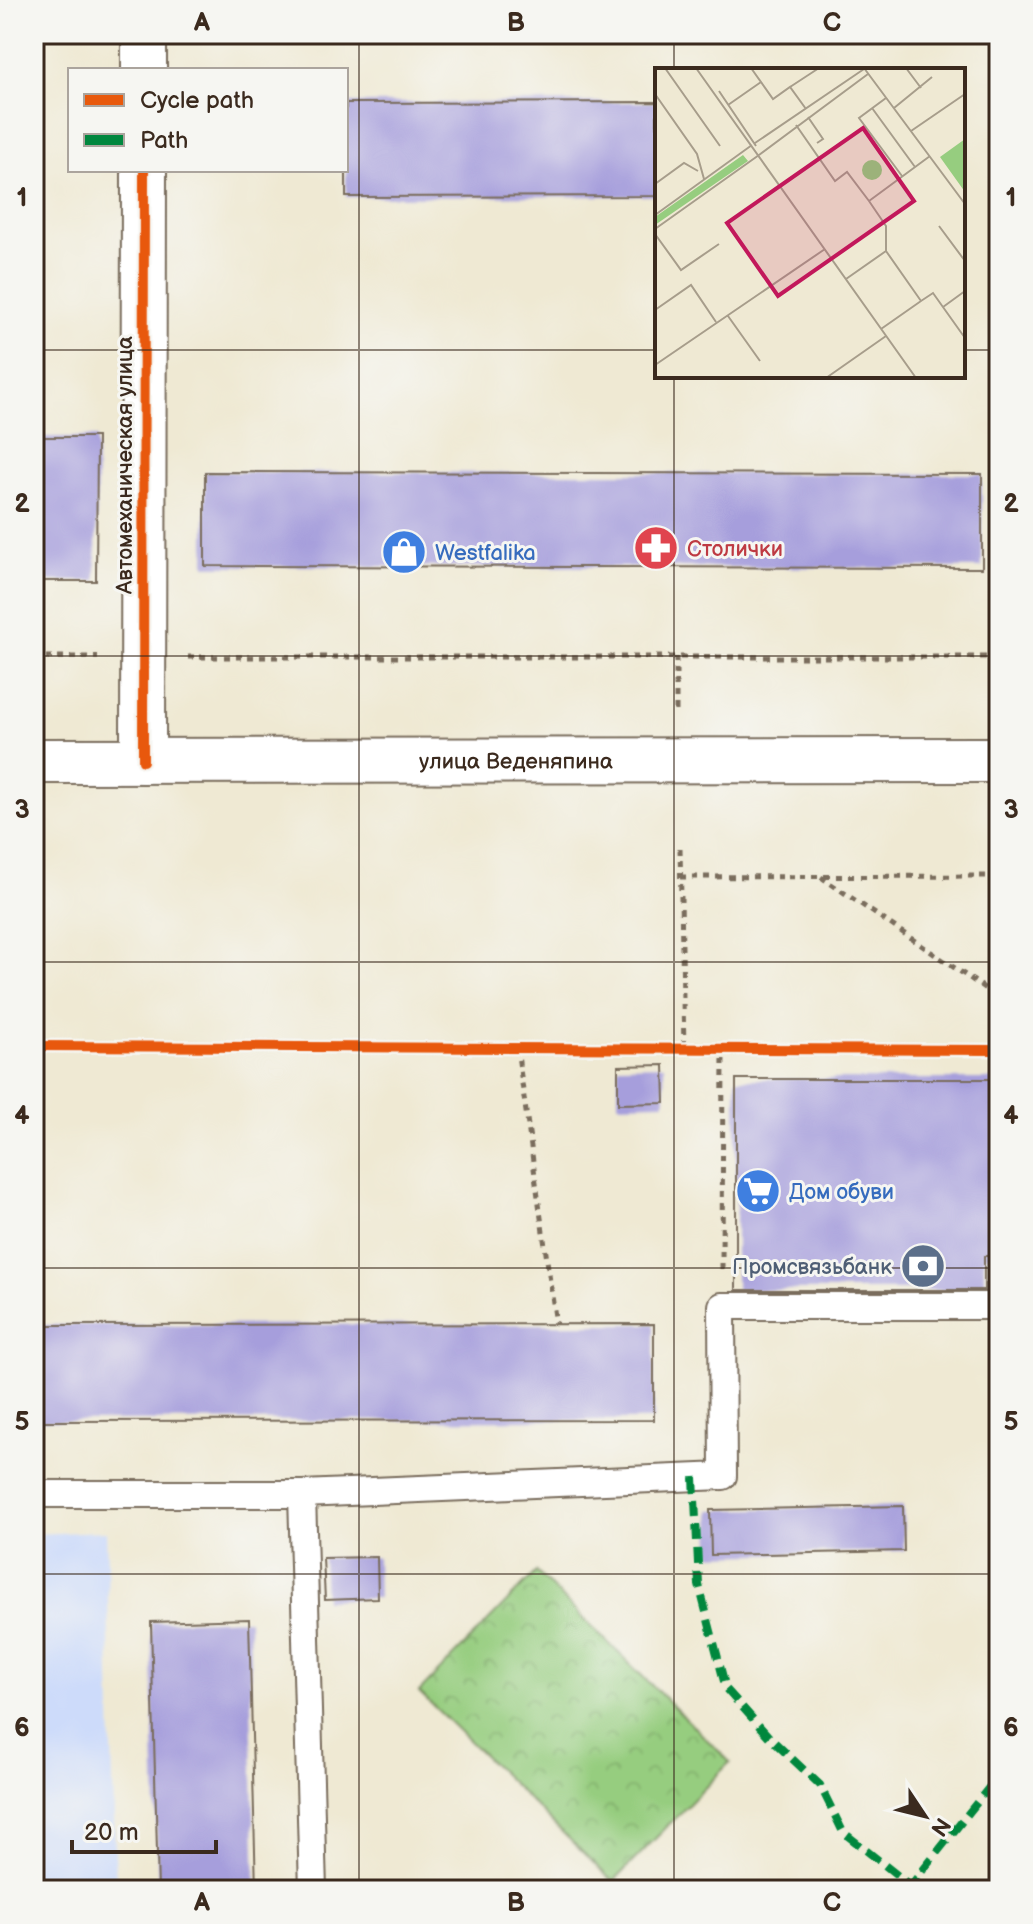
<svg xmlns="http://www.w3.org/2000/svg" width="1033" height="1924" font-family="'Balsamiq Sans',sans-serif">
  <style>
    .built { fill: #cddbfa }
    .park { fill: url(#park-crowns); stroke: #687c4e; stroke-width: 2 }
    .building { fill: #a69edc }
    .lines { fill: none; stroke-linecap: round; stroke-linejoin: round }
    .lane-casing { stroke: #7a6d5d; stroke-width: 30 }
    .street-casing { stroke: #7a6d5d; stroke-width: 48 }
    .primary-casing { stroke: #7a6d5d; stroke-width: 48 }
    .path { stroke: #7a6d5d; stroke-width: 5; stroke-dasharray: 6 6; stroke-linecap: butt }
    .lane { stroke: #fff; stroke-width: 26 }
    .street { stroke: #fff; stroke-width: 44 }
    .primary { stroke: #fff; stroke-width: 44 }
    .quiet { stroke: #00873e; stroke-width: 8; stroke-dasharray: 16 8; stroke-linecap: butt }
    .cycleway-casing { stroke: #f6f6f2; stroke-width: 15 }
    .cycleway { stroke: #e8590c; stroke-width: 10 }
    .grid { fill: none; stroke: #3b2a1e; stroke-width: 2; stroke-opacity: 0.55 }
    .labels { text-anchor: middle; stroke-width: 6; stroke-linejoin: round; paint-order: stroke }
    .street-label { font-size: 22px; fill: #3b2a1e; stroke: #f6f6f2 }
    .health-label { font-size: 22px; fill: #be3a42; stroke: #f6f6f2; text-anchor: start }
    .shop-label { font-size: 22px; fill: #366cbe; stroke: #f6f6f2; text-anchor: start }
    .service-label { font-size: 22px; fill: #4e5e75; stroke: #f6f6f2; text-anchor: end }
    .inset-road { fill: none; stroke: #a79d8b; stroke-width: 2 }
    .view { fill: #c2185b; fill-opacity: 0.15; stroke: #c2185b; stroke-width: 4 }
    .inset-edge { fill: none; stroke: #3b2a1e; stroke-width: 4 }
    .neatline { fill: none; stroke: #3b2a1e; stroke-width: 3 }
    .grid-label { font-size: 26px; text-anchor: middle; font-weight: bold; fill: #3b2a1e }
  </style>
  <defs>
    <pattern id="park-crowns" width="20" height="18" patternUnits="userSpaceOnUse" patternTransform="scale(2)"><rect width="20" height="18" fill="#96cd7f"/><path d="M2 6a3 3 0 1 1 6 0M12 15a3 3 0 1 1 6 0" fill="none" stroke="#82b06d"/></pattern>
  </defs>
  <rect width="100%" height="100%" fill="#f6f6f2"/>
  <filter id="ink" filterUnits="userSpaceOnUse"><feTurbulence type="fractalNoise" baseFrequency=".0125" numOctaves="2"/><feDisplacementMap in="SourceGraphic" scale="16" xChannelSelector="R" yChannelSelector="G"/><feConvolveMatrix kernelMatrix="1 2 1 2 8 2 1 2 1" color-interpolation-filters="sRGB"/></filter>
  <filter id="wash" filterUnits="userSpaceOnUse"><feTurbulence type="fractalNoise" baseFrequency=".006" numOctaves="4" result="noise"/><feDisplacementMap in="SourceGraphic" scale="32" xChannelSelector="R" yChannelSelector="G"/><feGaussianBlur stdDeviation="1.8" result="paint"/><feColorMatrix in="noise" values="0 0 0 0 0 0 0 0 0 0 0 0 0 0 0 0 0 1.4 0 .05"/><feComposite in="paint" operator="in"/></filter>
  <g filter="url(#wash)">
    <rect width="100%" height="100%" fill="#efe9d3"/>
    <path class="built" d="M106,1531l10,359h-82v-356z"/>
    <path class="park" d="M536,1572l194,190 -117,120 -194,-190z"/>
    <g id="blocks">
      <g class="building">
        <path d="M657,102v94l-311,1v-94z"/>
        <path d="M34,437h63l-1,144h-62z"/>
        <path d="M205,472l777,2v94l-777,-2z"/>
        <path d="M664,1065l1,38 -47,1v-38z"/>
        <path d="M736,1079h263v130h-3v47h-12v34h-248z"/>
        <path d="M654,1324v96l-620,1v-96z"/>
        <path d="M903,1506l1,45 -193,4 -1,-45z"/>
        <path d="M377,1557l1,41 -53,2 -2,-42z"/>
        <path d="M249,1619l7,271h-98l-7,-268z"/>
      </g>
    </g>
  </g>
  <g filter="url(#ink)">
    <use href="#blocks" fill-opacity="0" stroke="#7a6d5d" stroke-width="2"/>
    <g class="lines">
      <g class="lane-casing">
        <g id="lane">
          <path d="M34,1494h268l421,-18 -1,-170h277"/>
          <path d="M302,1494l11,396"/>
        </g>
      </g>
      <g class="street-casing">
        <g id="street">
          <path d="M144,70v-36"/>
          <path d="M143,761l1,-591"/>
        </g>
      </g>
      <g class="primary-casing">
        <g id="primary">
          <path id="s1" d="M34,761l965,-1"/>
        </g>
      </g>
      <g class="path">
        <path d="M34,657h64"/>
        <path d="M188,657h811"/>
        <path d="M676,657v59"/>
        <path d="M680,848l4,201"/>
        <path d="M680,877l319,-1"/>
        <path d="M821,877l178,121"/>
        <path d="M517,1048l39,276"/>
        <path d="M722,1269l1,-220"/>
      </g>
      <use href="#lane" class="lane"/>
      <use href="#street" class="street"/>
      <use href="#primary" class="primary"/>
      <g class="quiet">
        <path d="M694,1477l5,108 27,104 44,49 50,47 23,47 68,54"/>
        <path d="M907,1890l92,-115"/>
      </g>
      <g class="cycleway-casing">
        <g id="cycleway">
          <path d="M143,761l1,-591"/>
          <path d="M34,1046l965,4"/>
        </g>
      </g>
      <use href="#cycleway" class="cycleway"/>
    </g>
  </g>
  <path class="grid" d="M359,34v1856M674,34v36M34,350h623M963,350h36M674,376v1514M34,656h965M34,962h965M34,1268h965M34,1574h965"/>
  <defs>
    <g id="pharmacy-disc" transform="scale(2.3)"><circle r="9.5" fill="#e0444e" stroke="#f6f6f2"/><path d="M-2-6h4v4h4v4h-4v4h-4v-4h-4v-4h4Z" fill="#fff"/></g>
    <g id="shop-disc" transform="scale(2.3)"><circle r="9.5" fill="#3f7fe0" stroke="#f6f6f2"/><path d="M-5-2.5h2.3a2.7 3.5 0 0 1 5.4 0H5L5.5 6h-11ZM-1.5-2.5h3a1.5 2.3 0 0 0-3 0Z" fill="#fff"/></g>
    <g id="supermarket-disc" transform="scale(2.3)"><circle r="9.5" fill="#3f7fe0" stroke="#f6f6f2"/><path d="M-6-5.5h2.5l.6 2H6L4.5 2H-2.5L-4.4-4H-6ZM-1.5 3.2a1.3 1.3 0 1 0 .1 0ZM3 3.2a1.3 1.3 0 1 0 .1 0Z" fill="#fff"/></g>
    <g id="bank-disc" transform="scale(2.3)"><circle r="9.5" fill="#5c6f8a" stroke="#f6f6f2"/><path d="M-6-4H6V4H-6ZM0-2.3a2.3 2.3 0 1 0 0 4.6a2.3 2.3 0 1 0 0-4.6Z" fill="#fff"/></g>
  </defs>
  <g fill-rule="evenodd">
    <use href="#pharmacy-disc" x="656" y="548"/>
    <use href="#shop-disc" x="404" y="552"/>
    <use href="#supermarket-disc" x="758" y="1191"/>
    <use href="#bank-disc" x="923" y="1266"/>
  </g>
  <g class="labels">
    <g class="street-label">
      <text transform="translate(124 465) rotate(-90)" y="8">Автомеханическая улица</text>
      <text dy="8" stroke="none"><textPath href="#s1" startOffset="482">улица Веденяпина</textPath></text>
    </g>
    <g class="health-label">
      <text x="687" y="556">Столички</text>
    </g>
    <g class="shop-label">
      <text x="435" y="560">Westfalika</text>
      <text x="789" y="1199">Дом обуви</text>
    </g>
    <g class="service-label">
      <text x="892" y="1274">Промсвязьбанк</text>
    </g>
  </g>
  <g transform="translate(655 68)">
    <rect width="310" height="310" fill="#efe9d3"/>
    <path d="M310,71v53l-25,-35zM88,87l5,6 -93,64v-8z" fill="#96cd7f"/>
    <path d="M207 102a10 10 0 1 1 20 0a10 10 0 1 1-20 0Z" fill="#96cd7f"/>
    <path class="inset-road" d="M10,0l55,78M41,0l220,310M96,0l22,31 17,-12 16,22M209,0l101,136M251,0l15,20M135,19l29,-19M64,23l37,55M0,26l42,60 7,25M231,30l-27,20 43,58M73,37l33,-23M217,40l43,59M239,40l38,-31M153,49l15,22 -6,4M141,57l39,56 12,-9 22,29 17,25v25l35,50 12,-8 32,45M256,63l54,-37M100,75l109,-74M104,87l109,-81M0,116l29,-21 14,8M214,133l61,-45M0,147l97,-70M284,158l26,35M0,161l104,-74M0,166l26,36 38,-26M191,211l40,-28M288,239l22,-16M0,242l36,-25 25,37M73,248l32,45M226,261l40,-28M0,297l170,-116M171,310l60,-42"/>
    <path class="view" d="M208,60l51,73 -136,95 -51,-73z"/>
    <rect width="310" height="310" class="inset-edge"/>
  </g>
  <rect width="1033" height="1924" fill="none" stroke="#f6f6f2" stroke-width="88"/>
  <rect x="68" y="68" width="280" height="104" fill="#f6f6f2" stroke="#aba49d" stroke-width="2"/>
  <rect x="84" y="94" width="40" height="12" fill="#e8590c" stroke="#aba49d" stroke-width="2"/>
  <text x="140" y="108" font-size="24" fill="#3b2a1e">Cycle path</text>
  <rect x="84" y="134" width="40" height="12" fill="#00873e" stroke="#aba49d" stroke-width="2"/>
  <text x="140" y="148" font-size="24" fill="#3b2a1e">Path</text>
  <g transform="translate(925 1816) rotate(125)" stroke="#f6f6f2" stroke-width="6" paint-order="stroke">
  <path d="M0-6L14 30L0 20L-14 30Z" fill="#3b2a1e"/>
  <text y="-12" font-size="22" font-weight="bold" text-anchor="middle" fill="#3b2a1e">N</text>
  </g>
  <path d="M72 1840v12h144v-12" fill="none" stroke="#3b2a1e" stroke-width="4"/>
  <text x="84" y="1840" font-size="24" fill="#3b2a1e" stroke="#f6f6f2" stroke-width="6" paint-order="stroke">20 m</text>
  <rect x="44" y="44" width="945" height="1836" class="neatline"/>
  <g class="grid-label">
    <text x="202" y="31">A</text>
    <text x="516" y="31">B</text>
    <text x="832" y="31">C</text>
    <text x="22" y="206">1</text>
    <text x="1011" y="206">1</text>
    <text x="22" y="512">2</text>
    <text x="1011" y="512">2</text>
    <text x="22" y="818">3</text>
    <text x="1011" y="818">3</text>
    <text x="22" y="1124">4</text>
    <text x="1011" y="1124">4</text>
    <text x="22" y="1430">5</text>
    <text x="1011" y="1430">5</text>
    <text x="22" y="1736">6</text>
    <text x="1011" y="1736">6</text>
    <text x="202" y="1911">A</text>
    <text x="516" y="1911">B</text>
    <text x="832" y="1911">C</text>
  </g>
</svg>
